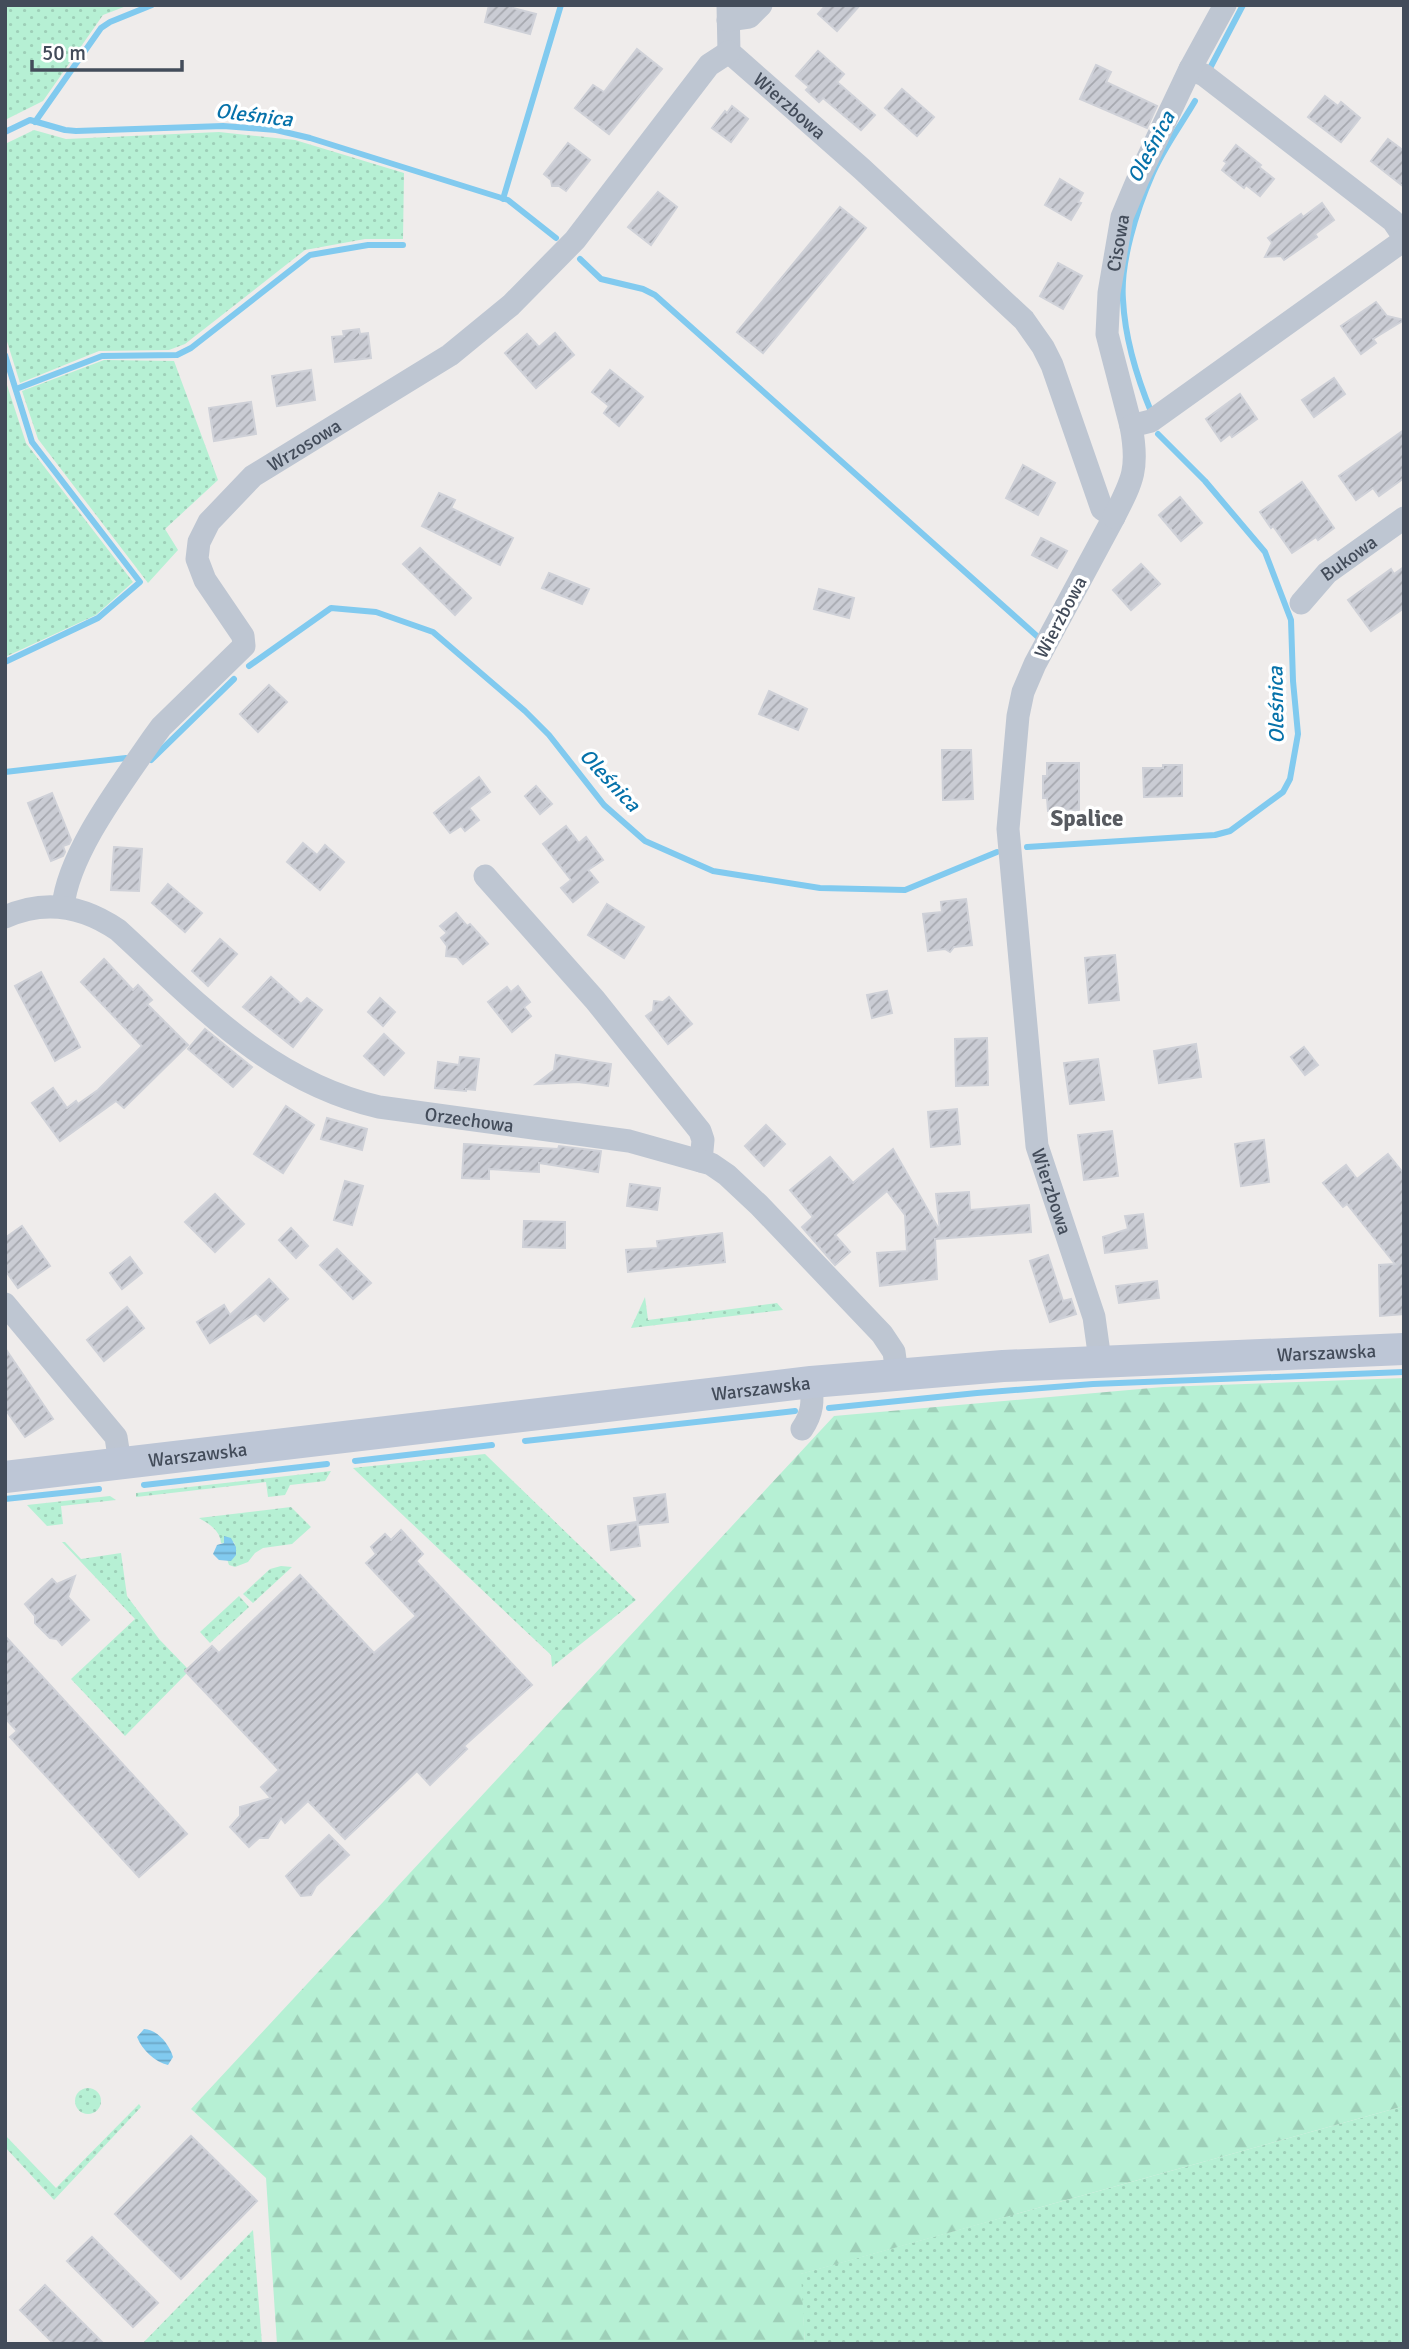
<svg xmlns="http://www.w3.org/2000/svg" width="1409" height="2349" font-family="Signika,sans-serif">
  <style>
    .grass { fill: url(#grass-dots) }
    .forest { fill: url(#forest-firs) }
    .water { fill: url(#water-rules) }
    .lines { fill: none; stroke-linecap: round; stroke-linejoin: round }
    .stream { stroke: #81caef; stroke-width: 6 }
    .building { fill: url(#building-hatch); stroke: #cfd1d8; stroke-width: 2 }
    .minor { stroke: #bec6d2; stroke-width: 23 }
    .secondary { stroke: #bdc6d6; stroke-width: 32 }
    .labels { text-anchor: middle; stroke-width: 7; stroke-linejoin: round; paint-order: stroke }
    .street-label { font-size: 19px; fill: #434c5a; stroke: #fff }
    .water-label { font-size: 21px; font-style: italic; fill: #0672aa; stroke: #fff }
    .quarter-label { font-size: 23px; font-weight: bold; fill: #585b61; stroke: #fff }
  </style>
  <defs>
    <pattern id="grass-dots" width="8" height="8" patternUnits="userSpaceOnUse" patternTransform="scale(1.75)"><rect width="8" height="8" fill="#b6f0d4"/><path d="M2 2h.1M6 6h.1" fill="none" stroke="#9ecfb8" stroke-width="1.8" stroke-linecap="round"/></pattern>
    <pattern id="forest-firs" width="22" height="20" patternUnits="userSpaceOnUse" patternTransform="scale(1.75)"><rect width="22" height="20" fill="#b6f0d4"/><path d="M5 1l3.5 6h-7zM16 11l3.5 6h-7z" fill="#9ecfb8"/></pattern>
    <pattern id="water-rules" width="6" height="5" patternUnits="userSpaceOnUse" patternTransform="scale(1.75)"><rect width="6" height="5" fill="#81caef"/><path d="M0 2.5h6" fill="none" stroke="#6ba6c5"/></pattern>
    <pattern id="building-hatch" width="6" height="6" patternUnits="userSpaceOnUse" patternTransform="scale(1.75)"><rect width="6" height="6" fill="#caccd4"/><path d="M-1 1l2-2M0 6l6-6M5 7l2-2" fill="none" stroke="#a6a8af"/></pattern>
  </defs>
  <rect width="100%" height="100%" fill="#efeceb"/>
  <g class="grass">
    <path d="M5,5h124l-26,10 -60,86 -38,19z"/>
    <path d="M34,130l32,9 153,-7 76,8 109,33 -1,66h-38l-60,11 -120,94 -16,6 -70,1 -79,32 -15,-48v-191z"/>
    <path d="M104,360l70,1 44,119 -53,49 13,21 -30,33 -110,-144 -16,-48z"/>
    <path d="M5,379l21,64 107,139 -37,33 -91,42z"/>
    <path d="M645,1297l3,23 129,-17 6,7 -152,18z"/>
    <path d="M485,1454l151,146 -84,67 -1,-12 -198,-187z"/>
    <path d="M331,1471l-6,10 -35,4 -5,10 -17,2 -2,-15 -130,15v-4z"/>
    <path d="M110,1496l6,4 -55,6 2,18 -16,2 -20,-21z"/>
    <path d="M291,1507l20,20 -19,17 -29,4 -8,5 -7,9 -13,5 -6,-2 -2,-6 9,-8 -2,-9 -13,1c-1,-13 -12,-19 -22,-25z"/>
    <path d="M62,1542h3l16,17 40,-6 6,43 32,43 28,29 -2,3 2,2 -62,63 -54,-57 64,-60z"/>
    <path d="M281,1566l11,1 -39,36 -10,-9 27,-25z"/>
    <path d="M239,1596l10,11 -39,36 -10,-11z"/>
    <circle cx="88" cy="2101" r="13"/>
    <path d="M139,2104l2,3 -87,93 -49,-53v-12l51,53z"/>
    <path d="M1404,2106v238h-599l-5,-70z"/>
    <path d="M253,2230l9,114h-120z"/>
  </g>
  <path class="forest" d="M1404,1378v728l-603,168 4,70h-528l-11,-166 -75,-69 643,-693 329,-29z"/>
  <g class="water">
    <path d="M224,1536l7,2 5,9v8l-5,6 -12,-1 -6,-6 4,-9 7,-2z"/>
    <path d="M144,2029c14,1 25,15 29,28l-5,8c-13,-3 -26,-15 -31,-28z"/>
  </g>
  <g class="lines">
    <g class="stream">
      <path d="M1209,70l34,-65"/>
      <path d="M35,122l66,-94 9,-6 42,-17"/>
      <path d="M5,132l25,-12 35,10 11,1 147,-5 53,4 34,8 198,62 48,38"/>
      <path d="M503,199l58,-194"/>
      <path d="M580,259l21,20 42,10 12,6 383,342"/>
      <path d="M5,355l27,87 108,140 -42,36 -93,44"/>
      <path d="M16,389l86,-33 75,-1 14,-7 119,-93 58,-10h35"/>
      <path d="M1152,414c-15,-36 -27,-75 -29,-114 -3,-37 14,-91 29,-125 11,-26 29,-50 43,-74"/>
      <path d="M249,666l82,-58 45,4 57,20 92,79 24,24 55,70 41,36 68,30 107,17 85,2 92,-38"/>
      <path d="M151,760l83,-81"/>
      <path d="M5,772l121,-14"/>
      <path d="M1027,847l188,-12 15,-4 53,-39 7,-13 8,-45 -5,-53 -2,-61 -26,-68 -60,-71 -47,-47"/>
      <path d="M829,1408l148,-15 116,-9 311,-12"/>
      <path d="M525,1441l270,-30"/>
      <path d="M355,1461l137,-16"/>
      <path d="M144,1485l183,-21"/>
      <path d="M5,1499l94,-10"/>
    </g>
  </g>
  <g class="building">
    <path d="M489,5h25l-1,3 23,6 -6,20 -45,-12z"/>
    <path d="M826,5h34l-23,26 -19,-17z"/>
    <path d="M637,49l25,20 -53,65 -34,-26 18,-23 11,7z"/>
    <path d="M818,51l26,23 -7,8 38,33 -14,15 -38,-32 -4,4 -13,-12 3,-3 -13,-11z"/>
    <path d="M1096,65l15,7 -5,10 51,24 -10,22 -67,-29z"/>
    <path d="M902,89l32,28 -17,19 -32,-28z"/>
    <path d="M1325,96l13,10 3,-4 19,16 -19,24 -33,-25z"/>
    <path d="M732,106l16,13 -17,23 -19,-14 13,-17 2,2z"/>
    <path d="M1388,139l16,12v36l-33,-26z"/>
    <path d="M568,143l22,17 -24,31 -7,-5h-7l-1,-6 -7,-6z"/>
    <path d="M1236,145l25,20 -2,2 15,12 -14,17 -14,-11 -2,3 -22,-18 5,-7 -3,-2z"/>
    <path d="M1060,179l23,14 -5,9 3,1 -10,17 -26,-15z"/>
    <path d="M658,192l19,15 -26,38 -23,-18z"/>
    <path d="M1322,203l12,17 -19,14 2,3 -33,23 -3,-4 -16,1 7,-14 -4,-5 33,-24 2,3z"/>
    <path d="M840,207l26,21 -103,125 -26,-21z"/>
    <path d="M1058,263l24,13 -19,33 -23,-13z"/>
    <path d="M1376,302l11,14 17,4 -31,19 3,4 -15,11 -20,-28z"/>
    <path d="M359,329l1,5 8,-1 3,25 -36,4 -3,-25 12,-1 -1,-5z"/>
    <path d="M555,333l19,22 -38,33 -31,-35 22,-19 12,13z"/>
    <path d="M311,370l4,30 -38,6 -5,-30z"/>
    <path d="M610,370l33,27 -24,29 -15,-13 5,-7 -17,-14z"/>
    <path d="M1334,378l11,16 -31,23 -12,-17z"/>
    <path d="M1240,394l17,25 -25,18 -2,-3 -9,7 -15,-22z"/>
    <path d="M251,402l5,32 -42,7 -5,-33z"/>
    <path d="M1404,430v48l-25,18 -6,-8 -17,12 -17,-24z"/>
    <path d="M1023,465l32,18 -17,32 -32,-17z"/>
    <path d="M1302,482l32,46 -16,12 -2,-3 -24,16 -19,-27 -2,2 -11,-16z"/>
    <path d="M439,493l16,7 -4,8 62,30 -13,27 -78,-39z"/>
    <path d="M1180,497l22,26 -21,18 -22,-26z"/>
    <path d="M1041,538l26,13 -10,17 -25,-13z"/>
    <path d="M420,548l51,50 -16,17 -52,-51z"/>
    <path d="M1141,564l19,20 -29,26 -18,-20z"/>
    <path d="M1404,567v41l-33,23 -23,-31 43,-31 3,5z"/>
    <path d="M549,573l40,16 -7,15 -40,-16z"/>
    <path d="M819,589l35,9 -5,20 -35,-9z"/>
    <path d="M269,685l18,17 -29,30 -18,-18z"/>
    <path d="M769,691l38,18 -9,21 -39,-16z"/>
    <path d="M942,750h29l2,49 -30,1z"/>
    <path d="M1047,763h32v47l-31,1 -1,-13h-4v-22h4z"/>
    <path d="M1163,765h19v31l-38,1 -1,-29h20z"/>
    <path d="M479,777l11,15 -21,16 10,12 -14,11 -4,-5 -11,7 -16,-20z"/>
    <path d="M536,786l16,18 -12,10 -15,-18z"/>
    <path d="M52,793l19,47 -2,4 -6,2 2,6 -2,4 -12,5 -23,-58z"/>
    <path d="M566,826l13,17 7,-6 17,23 -15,10 10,12 -25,20 -12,-14 10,-8 -28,-36z"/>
    <path d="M303,843l14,12 8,-10 19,17 -24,28 -33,-28z"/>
    <path d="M114,847l28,2 -3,42 -28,-1z"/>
    <path d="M168,884l34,29 -17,19 -33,-29z"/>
    <path d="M966,899l6,46 -18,2 -4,5 -5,-3 -17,2 -5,-37 19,-2 -1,-10z"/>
    <path d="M607,904l37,23 -20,31 -36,-23z"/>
    <path d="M456,913l11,13 3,-2 18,20 -25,20 -6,-7 -11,-1 1,-10 -6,-8 6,-5 -7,-7z"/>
    <path d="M220,939l17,15 -29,32 -16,-15z"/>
    <path d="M1115,955l4,45 -30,3 -4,-45z"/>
    <path d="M104,959l29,31 5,-5 14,15 -5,4 41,41 -64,63 -8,-7 -56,40 -28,-38 21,-15 14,20 9,-7 2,3 20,-14 44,-44 -61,-64z"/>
    <path d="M41,972l39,75 -25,14 -40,-75z"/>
    <path d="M271,977l30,27 6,-6 15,12 -29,37 -50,-40z"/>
    <path d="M518,986l12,16 -6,5 7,9 -19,16 -24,-30 19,-15 4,5z"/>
    <path d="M887,991l5,22 -20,5 -5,-23z"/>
    <path d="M669,997l23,27 -24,20 -22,-28 7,-5 1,-10 9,1z"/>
    <path d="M380,998l15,14 -12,14 -15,-14z"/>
    <path d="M205,1029l47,38 -19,20 -45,-38z"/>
    <path d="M384,1034l20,19 -20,22 -20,-19z"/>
    <path d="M987,1038l1,47 -32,1 -1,-47z"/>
    <path d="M1196,1044l5,33 -42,6 -5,-32z"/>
    <path d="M1304,1047l14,18 -13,10 -14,-18z"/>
    <path d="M556,1055l55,9 -3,22 -30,-4 -42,2 18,-14z"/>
    <path d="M460,1057l19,2 -4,31 -9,-1v2l-31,-3 3,-26 21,3z"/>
    <path d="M1098,1059l6,41 -34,4 -6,-41z"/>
    <path d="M286,1106l28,19 -31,48 -29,-19z"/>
    <path d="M957,1109l3,35 -29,3 -3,-35z"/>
    <path d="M327,1118l40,11 -5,21 -41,-11z"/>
    <path d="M766,1125l19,19 -21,22 -19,-20z"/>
    <path d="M1112,1131l6,45 -34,4 -6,-45z"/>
    <path d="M1264,1140l5,42 -28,4 -6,-42z"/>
    <path d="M464,1144l94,5 1,-3 42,5 -3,21 -59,-9v9l-50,-3v10l-27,-1z"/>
    <path d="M893,1149l47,82 -4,-37 33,-2 1,18 59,-5 2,27 -96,7 2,40 -57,7 -3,-33 30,-2 -2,-36 -18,-24 -52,44 15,17 -15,13 -33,-38 11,-10 -23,-27 40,-33 23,26z"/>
    <path d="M1388,1154l16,20v140l-24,2 -1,-51 16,-1 -48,-60 -4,3 -20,-24 23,-18 11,14z"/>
    <path d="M345,1181l18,5 -11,39 -18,-5z"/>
    <path d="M630,1184l30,4 -3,22 -30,-4z"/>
    <path d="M215,1194l29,30 -29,28 -30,-30z"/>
    <path d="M1143,1214l4,34 -42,5 -2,-16 25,-8 -3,-13z"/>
    <path d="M524,1221l41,1v26l-42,-1z"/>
    <path d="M22,1226l28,40 -32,22 -13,-18v-32z"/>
    <path d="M291,1228l17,18 -12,12 -17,-18z"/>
    <path d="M722,1233l3,29 -97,10 -2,-22 32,-2 -1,-7z"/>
    <path d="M337,1249l34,34 -18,16 -33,-34z"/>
    <path d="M1048,1255l15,46 8,-2 5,15 -26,8 -20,-61z"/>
    <path d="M130,1257l12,16 -20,16 -12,-16z"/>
    <path d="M269,1279l19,20 -24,22 -8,-8 -46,30 -13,-21 27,-17 6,10z"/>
    <path d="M1157,1281l2,17 -40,5 -3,-17z"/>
    <path d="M127,1307l17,21 -40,33 -17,-21z"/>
    <path d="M5,1348l48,71 -28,18 -20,-28z"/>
    <path d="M665,1494l3,28 -30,3 -4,-27z"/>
    <path d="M637,1522l3,24 -29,4 -3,-24z"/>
    <path d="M401,1530l22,24 -7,7 116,124 -68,61 3,3 -37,36 -13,-14 -72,68 -37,-38 -23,22 -4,-5 -13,20h-9l-10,9 -19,-20 10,-11v-9l31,-9 -10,-11 18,-17 -94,-99 27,-25 7,7 81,-78 74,78 42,-37 -50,-53 10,-9 -5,-7 14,-13 6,6z"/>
    <path d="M75,1576l-7,21 21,23 -27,25 -5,-6 -7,-1 -15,-15v-7l-10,-12 27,-25 5,5z"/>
    <path d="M5,1636l182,198 -48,43 -129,-140 7,-6 -12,-13z"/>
    <path d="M329,1835l20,20 -33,31 -5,9 -10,1 -15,-20z"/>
    <path d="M191,2136l66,65 -76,78 -66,-65z"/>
    <path d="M92,2237l66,66 -25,24 -66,-66z"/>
    <path d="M45,2285l59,59h-50l-34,-34z"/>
  </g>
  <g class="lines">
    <g class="minor">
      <path id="s1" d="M728,5l1,47 133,117 162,151 19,27 9,18 50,144 12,8 -79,147 -12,28 -5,24 -10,113 29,317 57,171 6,43"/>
      <path d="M728,20l21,-3 12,-12"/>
      <path d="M1190,69l14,6 189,146 11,16"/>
      <path id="s2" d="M1131,426l-24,-92 2,-41 13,-76 16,-38 52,-110 35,-64"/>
      <path d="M1114,517c19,-37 25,-49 17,-91l20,-5 253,-181"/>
      <path id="s3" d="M1301,603l26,-30 77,-55"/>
      <path d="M485,876l110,124 105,131 3,9 -2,21"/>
      <path id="s4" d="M63,907c5,-54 60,-125 90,-169l8,-11 83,-81 -1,-10 -38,-56 -8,-21 2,-17 10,-20 44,-46 197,-121 61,-50 64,-65 134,-175 20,-13"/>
      <path id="s5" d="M5,917c40,-18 78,-11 113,13 81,74 150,151 261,177l250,34 82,23 16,11 32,30 123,129 12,18 3,22"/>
      <path d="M5,1304l111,133 4,26"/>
      <path d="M802,1429c11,-16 11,-28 9,-47"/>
    </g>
    <path class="secondary" id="s6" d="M5,1477l806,-95 192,-16 401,-17"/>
  </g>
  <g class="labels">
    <g class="street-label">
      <text dy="7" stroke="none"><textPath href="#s1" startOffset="128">Wierzbowa</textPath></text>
      <text dy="7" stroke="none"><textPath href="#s2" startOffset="187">Cisowa</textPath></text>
      <text dy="7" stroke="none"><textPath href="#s4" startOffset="586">Wrzosowa</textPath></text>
      <text dy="7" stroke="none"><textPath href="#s3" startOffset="66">Bukowa</textPath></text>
      <text transform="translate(1060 617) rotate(-62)" y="7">Wierzbowa</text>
      <text dy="7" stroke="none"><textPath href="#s5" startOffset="530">Orzechowa</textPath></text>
      <text dy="7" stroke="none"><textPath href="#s1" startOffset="1367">Wierzbowa</textPath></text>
      <text dy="7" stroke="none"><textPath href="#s6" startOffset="1328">Warszawska</textPath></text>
      <text dy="7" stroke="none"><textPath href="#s6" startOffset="761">Warszawska</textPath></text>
      <text dy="7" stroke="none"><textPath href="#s6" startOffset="194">Warszawska</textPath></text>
    </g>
    <g class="water-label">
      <text transform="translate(254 115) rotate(7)" y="7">Oleśnica</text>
      <text transform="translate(1151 147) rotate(-62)" y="7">Oleśnica</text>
      <text transform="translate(1276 705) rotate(-91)" y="7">Oleśnica</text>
      <text transform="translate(610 780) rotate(47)" y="7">Oleśnica</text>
    </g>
    <g class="quarter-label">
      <text x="1087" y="826">Spalice</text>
    </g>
  </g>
  <rect width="1409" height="2349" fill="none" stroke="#434c5a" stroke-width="14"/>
  <path d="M32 60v10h150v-10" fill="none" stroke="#434c5a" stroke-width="3.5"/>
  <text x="42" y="60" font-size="21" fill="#434c5a" stroke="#ffffff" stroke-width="5" paint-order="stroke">50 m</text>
</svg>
